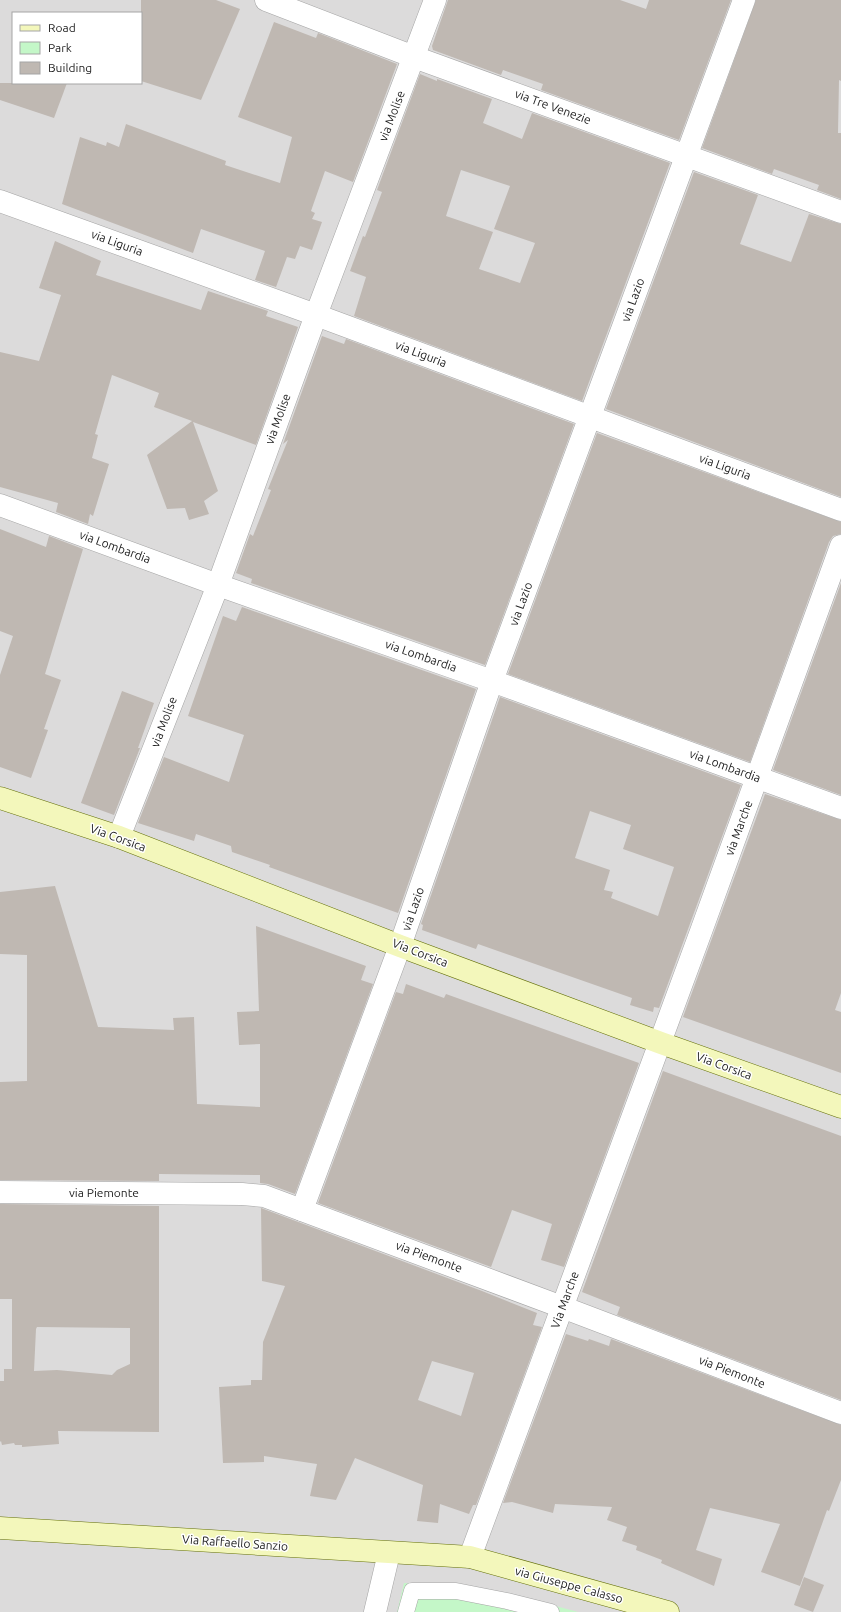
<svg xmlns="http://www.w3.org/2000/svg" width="841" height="1612" font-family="Ubuntu,sans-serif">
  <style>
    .residential { fill: #dcdbdb; fill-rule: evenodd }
    .park { fill: #c4f7c8 }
    .building { fill: #bfb8b2; fill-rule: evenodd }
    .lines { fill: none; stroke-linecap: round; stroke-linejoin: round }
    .lane-casing { stroke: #a5a5a5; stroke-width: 17 }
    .street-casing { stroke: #a5a5a5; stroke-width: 23 }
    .secondary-casing { stroke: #65710a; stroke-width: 23 }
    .lane { stroke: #fff; stroke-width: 16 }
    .street { stroke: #fff; stroke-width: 22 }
    .secondary { stroke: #f3f7bb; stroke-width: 22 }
    .labels { text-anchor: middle; stroke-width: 3; stroke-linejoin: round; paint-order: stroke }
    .street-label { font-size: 12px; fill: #1e1e1e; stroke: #fff }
  </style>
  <rect width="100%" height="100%" fill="#efece5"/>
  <path class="residential" d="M0,0h841v1612h-841zM13,13h128v70h-128z"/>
  <path class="park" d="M404,1583l103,10 71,19h-181z"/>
  <g class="building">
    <path d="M141,0h75l24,9 -39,91 -60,-19z"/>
    <path d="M448,0h172l26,9 3,-9h82l-52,140 -138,-50 2,-6 -40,-14 -2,5 -68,-25 -1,-4z"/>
    <path d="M756,0h85v81l-2,-1 -1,53h3v66l-24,-9 2,-5 -45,-16 -2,5 -70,-26z"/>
    <path d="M274,22l42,16 2,-5 79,31 -44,118 -28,-11 -14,40 4,2 -3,6 10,3 -10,28 -12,-4 -5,13 -8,-2 -11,30 -21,-7 10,-29 -64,-22 -8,24 -131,-49 18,-67 26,9 1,-4 12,5 7,-23 100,37 -1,4 55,18 12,-46 -54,-20z"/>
    <path d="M420,74l17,7v-2l55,20 -9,24 39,16 10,-26 138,50 -88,238 -228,-85 12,-39 -16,-6 13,-35 2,1 17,-45 -5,-2zM461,170l49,16 -16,43 41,14 -15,40 -41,-14 14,-37 -47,-16z"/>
    <path d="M0,83h67l-13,35 -54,-18z"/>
    <path d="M694,172l64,23 -18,49 51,18 18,-48 32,10v273l-235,-88z"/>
    <path d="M55,241l46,20 -5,14 105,35 7,-19 60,20 -2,5 32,11 -42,118 -63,-23 25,69 -14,10 5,13 -20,6 -4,-12 -18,1 -20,-54 45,-34 -38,-14 5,-14 -47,-18 -17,59 3,1 -6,23 17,6 -16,52 -3,-2 -2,10 -32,-12 2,-9 -58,-16v-135l39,9 22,-66 -22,-7z"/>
    <path d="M322,336l22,8 2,-5 228,85 -89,241 -234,-82 1,-4 -16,-6 14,-39 3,2 18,-46 -3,-1 20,-49 -5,4z"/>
    <path d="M597,433l244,89v12l-8,2 -4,6 -79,220 -242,-88z"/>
    <path d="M0,529l46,18 3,-11 34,13 -38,125 16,6 -17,49 4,1 -17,48 -31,-11v-92l13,-39 -13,-5z"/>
    <path d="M841,583v212l-68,-25z"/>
    <path d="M242,607l234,82 -78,224 -129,-46 1,-2 -38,-13 -1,-6 -35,-12 -2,7 -56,-18 26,-66 65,25 15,-47 -56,-19 35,-100 13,5z"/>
    <path d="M122,691l32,12 -16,45h2l-26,67 -33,-12z"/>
    <path d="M500,697l241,88 -82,223 -5,-1 -1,5 -23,-7 2,-7 -154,-54 -2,5 -54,-19 1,-5 -2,-1zM590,811l41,14 -8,24 51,18 -16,49 -47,-18 2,-6 -9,-2 6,-20 -35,-12z"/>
    <path d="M765,794l76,26v173l-6,17 6,2v61l-158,-56z"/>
    <path d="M55,886l43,141 76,3 -1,-12 21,-1 3,87 63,3v-63l-21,1 -2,-33 22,-1 -3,-85 110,40 -5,14 12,4 -78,210 -27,-10 -8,-1v-8l-101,-1v7l-159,-1v-98l27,-1v-126l-27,-1v-62z"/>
    <path d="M406,984l38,14 2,-4 193,69 -75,204 -23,-7 11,-36 -40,-14 -21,57 -173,-64 78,-211 7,2z"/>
    <path d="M663,1071l178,65v264l-224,-85 3,-8 -38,-15z"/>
    <path d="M0,1204l159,2v226l-101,-1 1,13 -37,3v-2h-7l-1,-2 -12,2 -1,-4 -1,1v-61h4v-12h8v-70h-12zM37,1327l93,1v36l-13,6 -5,5 -55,-5 -23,1 2,-42z"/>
    <path d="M261,1208l221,83 55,22 -4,12 9,2 -66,178h-3l-4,9 -29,-10 -2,19 -21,-2 6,-36 -68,-27 -19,42 -26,-4 7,-32 -53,-8v6l-41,1 -4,-76 32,-2v-5h11l1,-38 22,-56 -23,-5zM432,1361l42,12 -13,43 -43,-16z"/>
    <path d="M566,1334l22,7 1,-2 20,7 2,-7 230,86v55l-12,31 -2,-1 -27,76 -39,-14 19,-48 -70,-16 -14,42 26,9 -8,27 -53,-23 1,-3 -26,-10 1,-4 -15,-5 5,-14 -20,-7 5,-13 -57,-3 -2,9 -41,-11 -9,1z"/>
    <path d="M804,1577l20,8 -11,27 -19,-7z"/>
  </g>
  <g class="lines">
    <g class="lane-casing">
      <path id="lane" d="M406,1612l6,-21h44l51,10 44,11"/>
    </g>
    <g class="street-casing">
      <g id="street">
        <path d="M266,0l148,57 427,155"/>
        <path d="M0,201l316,114 525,195"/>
        <path d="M0,505l218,80 274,96 349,127"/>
        <path d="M119,837l99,-252 98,-270 119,-315"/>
        <path d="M0,1192l242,2 22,2 298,111 279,106"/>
        <path d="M302,1210l98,-264 92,-265 252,-681"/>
        <path d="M470,1557c124,-337 250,-673 371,-1011"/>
        <path d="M375,1612l14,-59"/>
      </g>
    </g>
    <g class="secondary-casing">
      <g id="secondary">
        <path d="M0,798l119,39 281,109 261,97 180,64"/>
        <path d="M0,1528l470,29 198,55"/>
      </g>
    </g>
    <use href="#lane" class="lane"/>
    <use href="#street" class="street"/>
    <use href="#secondary" class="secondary"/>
  </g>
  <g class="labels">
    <g class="street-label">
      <text transform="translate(553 107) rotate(20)" y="4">via Tre Venezie</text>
      <text transform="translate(392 116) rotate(-69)" y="4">via Molise</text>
      <text transform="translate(117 243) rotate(20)" y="4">via Liguria</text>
      <text transform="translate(633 300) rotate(-70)" y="4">via Lazio</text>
      <text transform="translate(421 354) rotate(21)" y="4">via Liguria</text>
      <text transform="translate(278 419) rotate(-70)" y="4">via Molise</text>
      <text transform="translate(725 467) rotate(20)" y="4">via Liguria</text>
      <text transform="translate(115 547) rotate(20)" y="4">via Lombardia</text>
      <text transform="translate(521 604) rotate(-70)" y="4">via Lazio</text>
      <text transform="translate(421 656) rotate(19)" y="4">via Lombardia</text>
      <text transform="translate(164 722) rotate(-69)" y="4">via Molise</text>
      <text transform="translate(725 766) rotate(20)" y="4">via Lombardia</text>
      <text transform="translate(739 828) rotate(-70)" y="4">via Marche</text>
      <text transform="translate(118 838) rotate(20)" y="4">Via Corsica</text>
      <text transform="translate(413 909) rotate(-71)" y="4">via Lazio</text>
      <text transform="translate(420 953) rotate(21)" y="4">Via Corsica</text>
      <text transform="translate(724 1066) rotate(20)" y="4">Via Corsica</text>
      <text x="104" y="1197">via Piemonte</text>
      <text transform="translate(429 1257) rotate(20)" y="4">via Piemonte</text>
      <text transform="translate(565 1300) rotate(-70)" y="4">Via Marche</text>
      <text transform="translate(732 1372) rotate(21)" y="4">via Piemonte</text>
      <text transform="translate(235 1543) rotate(4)" y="4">Via Raffaello Sanzio</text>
      <text transform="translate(569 1585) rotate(15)" y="4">via Giuseppe Calasso</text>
    </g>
  </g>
  <rect x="12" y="12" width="130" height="72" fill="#ffffff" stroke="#a5a5a5"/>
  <rect x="20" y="25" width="20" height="6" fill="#f3f7bb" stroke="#a5a5a5"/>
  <text x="48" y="32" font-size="12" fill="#1e1e1e">Road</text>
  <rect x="20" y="42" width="20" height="12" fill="#c4f7c8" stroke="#a5a5a5"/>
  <text x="48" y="52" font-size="12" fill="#1e1e1e">Park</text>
  <rect x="20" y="62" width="20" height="12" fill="#bfb8b2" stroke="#a5a5a5"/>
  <text x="48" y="72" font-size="12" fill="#1e1e1e">Building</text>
</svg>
